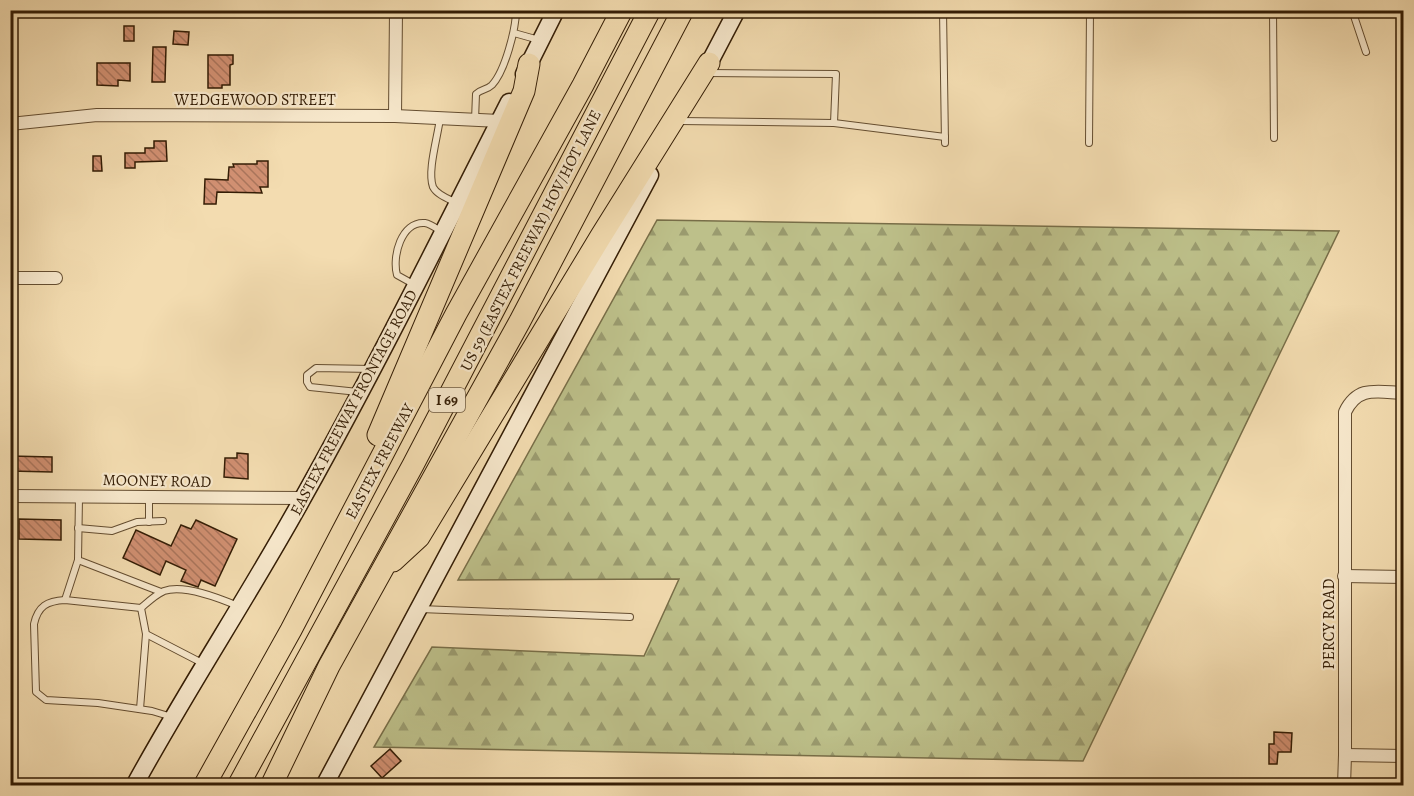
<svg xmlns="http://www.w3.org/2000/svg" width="1414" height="796" font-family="Alegreya,serif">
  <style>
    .forest { fill: url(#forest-firs); stroke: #786e48; stroke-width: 1.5 }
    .building { fill: url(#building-back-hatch); stroke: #341d05; stroke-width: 1.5 }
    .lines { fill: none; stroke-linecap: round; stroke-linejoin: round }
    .service-casing { stroke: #644d30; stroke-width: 8 }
    .minor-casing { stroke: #644d30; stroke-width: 14 }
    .secondary-casing { stroke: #341d05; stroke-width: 19 }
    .motorway-casing { stroke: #341d05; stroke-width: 23 }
    .service { stroke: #f7e8cc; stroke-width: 6 }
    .minor { stroke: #f7e8cc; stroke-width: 12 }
    .secondary { stroke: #f7e8cc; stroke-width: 16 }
    .motorway { stroke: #f3dcb0; stroke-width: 21 }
    .labels { text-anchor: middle; stroke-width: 4.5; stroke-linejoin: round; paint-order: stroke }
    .shield { fill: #f7e8cc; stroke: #6e5a41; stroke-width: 1.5 }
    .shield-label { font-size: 15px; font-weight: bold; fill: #341d05 }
    .street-label { font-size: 16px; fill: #341d05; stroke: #f7e8cc }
  </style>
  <defs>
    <pattern id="forest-firs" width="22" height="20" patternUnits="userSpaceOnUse" patternTransform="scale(1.5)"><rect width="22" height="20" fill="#bdc08a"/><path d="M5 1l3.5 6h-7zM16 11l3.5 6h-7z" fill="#9a9b6f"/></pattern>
    <pattern id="building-back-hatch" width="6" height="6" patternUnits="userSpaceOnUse" patternTransform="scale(1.5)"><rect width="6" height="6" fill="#d19072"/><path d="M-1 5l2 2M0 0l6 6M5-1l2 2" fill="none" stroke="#aa755c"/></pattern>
  </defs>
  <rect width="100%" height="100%" fill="#f3dcb0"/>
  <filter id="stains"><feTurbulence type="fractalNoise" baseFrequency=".00333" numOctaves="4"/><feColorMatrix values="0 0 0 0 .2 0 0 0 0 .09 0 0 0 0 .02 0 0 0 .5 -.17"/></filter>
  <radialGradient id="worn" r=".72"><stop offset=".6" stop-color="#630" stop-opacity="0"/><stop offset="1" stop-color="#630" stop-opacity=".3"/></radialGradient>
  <path class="forest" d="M657,220l682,11 -256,530 -709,-14 58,-100 212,9 35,-77 -221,1z"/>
  <g class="building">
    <rect x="124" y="26" width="10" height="15"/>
    <path d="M174,31l15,1 -1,13 -15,-1z"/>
    <path d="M153,47h13l-1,35h-13z"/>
    <path d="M208,55h25v9l-3,1v20h-8v3h-14z"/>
    <path d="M97,63h33v18l-12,-1v6l-21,-1z"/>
    <path d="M154,141h12l1,20 -32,1v6h-10v-15h20v-5h9z"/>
    <path d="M93,156h8l1,15h-9z"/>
    <path d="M257,161h11v26h-8l2,6 -45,-1 -1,12h-12l1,-25 23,1 1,-13h5l-1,-3h24z"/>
    <path d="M237,453l11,1v25l-24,-2 1,-19h12z"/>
    <path d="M10,456l42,1v15l-42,-1z"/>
    <path d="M19,519l42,1v20l-42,-1z"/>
    <path d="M196,520l41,19 -22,47 -14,-6 -3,7 -17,-6 5,-11 -20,-9 -6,14 -37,-17 13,-28 35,16 10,-21 10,4z"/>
    <path d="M1274,732l18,1 -1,19h-13l-1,12h-8v-20h5z"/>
    <path d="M390,749l11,12 -19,17 -11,-12z"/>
  </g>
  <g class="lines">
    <g class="service-casing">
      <g id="service">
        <path d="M943,10l2,133"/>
        <path d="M1273,10l1,128"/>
        <path d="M1352,10l14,42"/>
        <path d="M514,33l25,7"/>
        <path d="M440,118c-2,18 -13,53 -7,69 4,8 16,12 24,16"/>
        <path d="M475,120l1,-26c5,-5 11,-4 16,-9 13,-14 24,-56 24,-75"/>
        <path d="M679,121l155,2 2,-49 -128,-1"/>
        <path d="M834,123l111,14"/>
        <path d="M1089,143l1,-133"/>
        <path d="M415,285l-18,-10c-5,-18 4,-54 28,-52 6,1 12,6 17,9"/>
        <path d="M358,392l-48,-5 -3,-5v-7l9,-7 56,1"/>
        <path d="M79,497l-1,63 83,32"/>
        <path d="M149,522v-25"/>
        <path d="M78,528l34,3 25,-9 26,-1"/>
        <path d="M65,600l13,-40"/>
        <path d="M141,608l-76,-8c-18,1 -27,6 -31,24l2,68 10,8 52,3 54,8 20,6"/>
        <path d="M420,609l210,8"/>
        <path d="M204,664l-58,-30 -5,-26c7,-6 14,-13 23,-17 20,-7 55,7 74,15"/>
        <path d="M140,709l6,-75"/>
      </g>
    </g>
    <g class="minor-casing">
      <g id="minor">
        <path d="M395,116l1,-106"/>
        <path d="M10,124l87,-9 298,1 105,5"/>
        <path d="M10,278h46"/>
        <path d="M10,496l293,2"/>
        <path d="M1344,576l60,1"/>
        <path d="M1345,755l59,1"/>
        <path d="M1344,786l1,-31v-343c13,-27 32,-20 59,-19"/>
      </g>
    </g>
    <g class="secondary-casing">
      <g id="secondary">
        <path d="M704,73l33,-63"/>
        <path d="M524,74l32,-64"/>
        <path d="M134,786c54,-99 116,-192 170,-290 72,-129 138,-262 205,-394"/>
        <path d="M324,786l326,-611"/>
      </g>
    </g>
    <g class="motorway-casing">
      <g id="motorway">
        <path d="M378,435l146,-344 5,-27"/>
        <path d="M393,561l26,-24 182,-301 108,-173"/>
        <path d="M204,786l87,-156 165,-316 127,-229 39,-75"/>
        <path d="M238,786l175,-321 237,-455"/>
        <path d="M271,786l58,-120 191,-345 163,-311"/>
      </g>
    </g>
    <use href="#service" class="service"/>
    <use href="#minor" class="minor"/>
    <use href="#secondary" class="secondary"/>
    <use href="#motorway" class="motorway"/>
  </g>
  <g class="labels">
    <rect class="shield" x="429" y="388" width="36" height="24" rx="4.5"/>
    <g class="shield-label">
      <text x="447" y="405">I 69</text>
    </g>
    <g class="street-label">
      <text x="255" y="105">WEDGEWOOD STREET</text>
      <text transform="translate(530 240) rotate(-63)" y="6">US 59 (EASTEX FREEWAY) HOV/HOT LANE</text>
      <text transform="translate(353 402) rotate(-62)" y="6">EASTEX FREEWAY FRONTAGE ROAD</text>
      <text transform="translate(379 461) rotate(-62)" y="6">EASTEX FREEWAY</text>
      <text transform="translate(157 480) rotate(1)" y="6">MOONEY ROAD</text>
      <text transform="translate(1328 624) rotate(-90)" y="6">PERCY ROAD</text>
    </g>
  </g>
  <rect width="1414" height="796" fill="none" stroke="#f3dcb0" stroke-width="36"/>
  <rect x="12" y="12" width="1390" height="772" fill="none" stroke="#341d05" stroke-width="3"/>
  <rect x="18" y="18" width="1378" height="760" fill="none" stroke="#341d05" stroke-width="1.5"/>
  <rect width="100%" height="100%" filter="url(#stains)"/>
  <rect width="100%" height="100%" fill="url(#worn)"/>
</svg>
